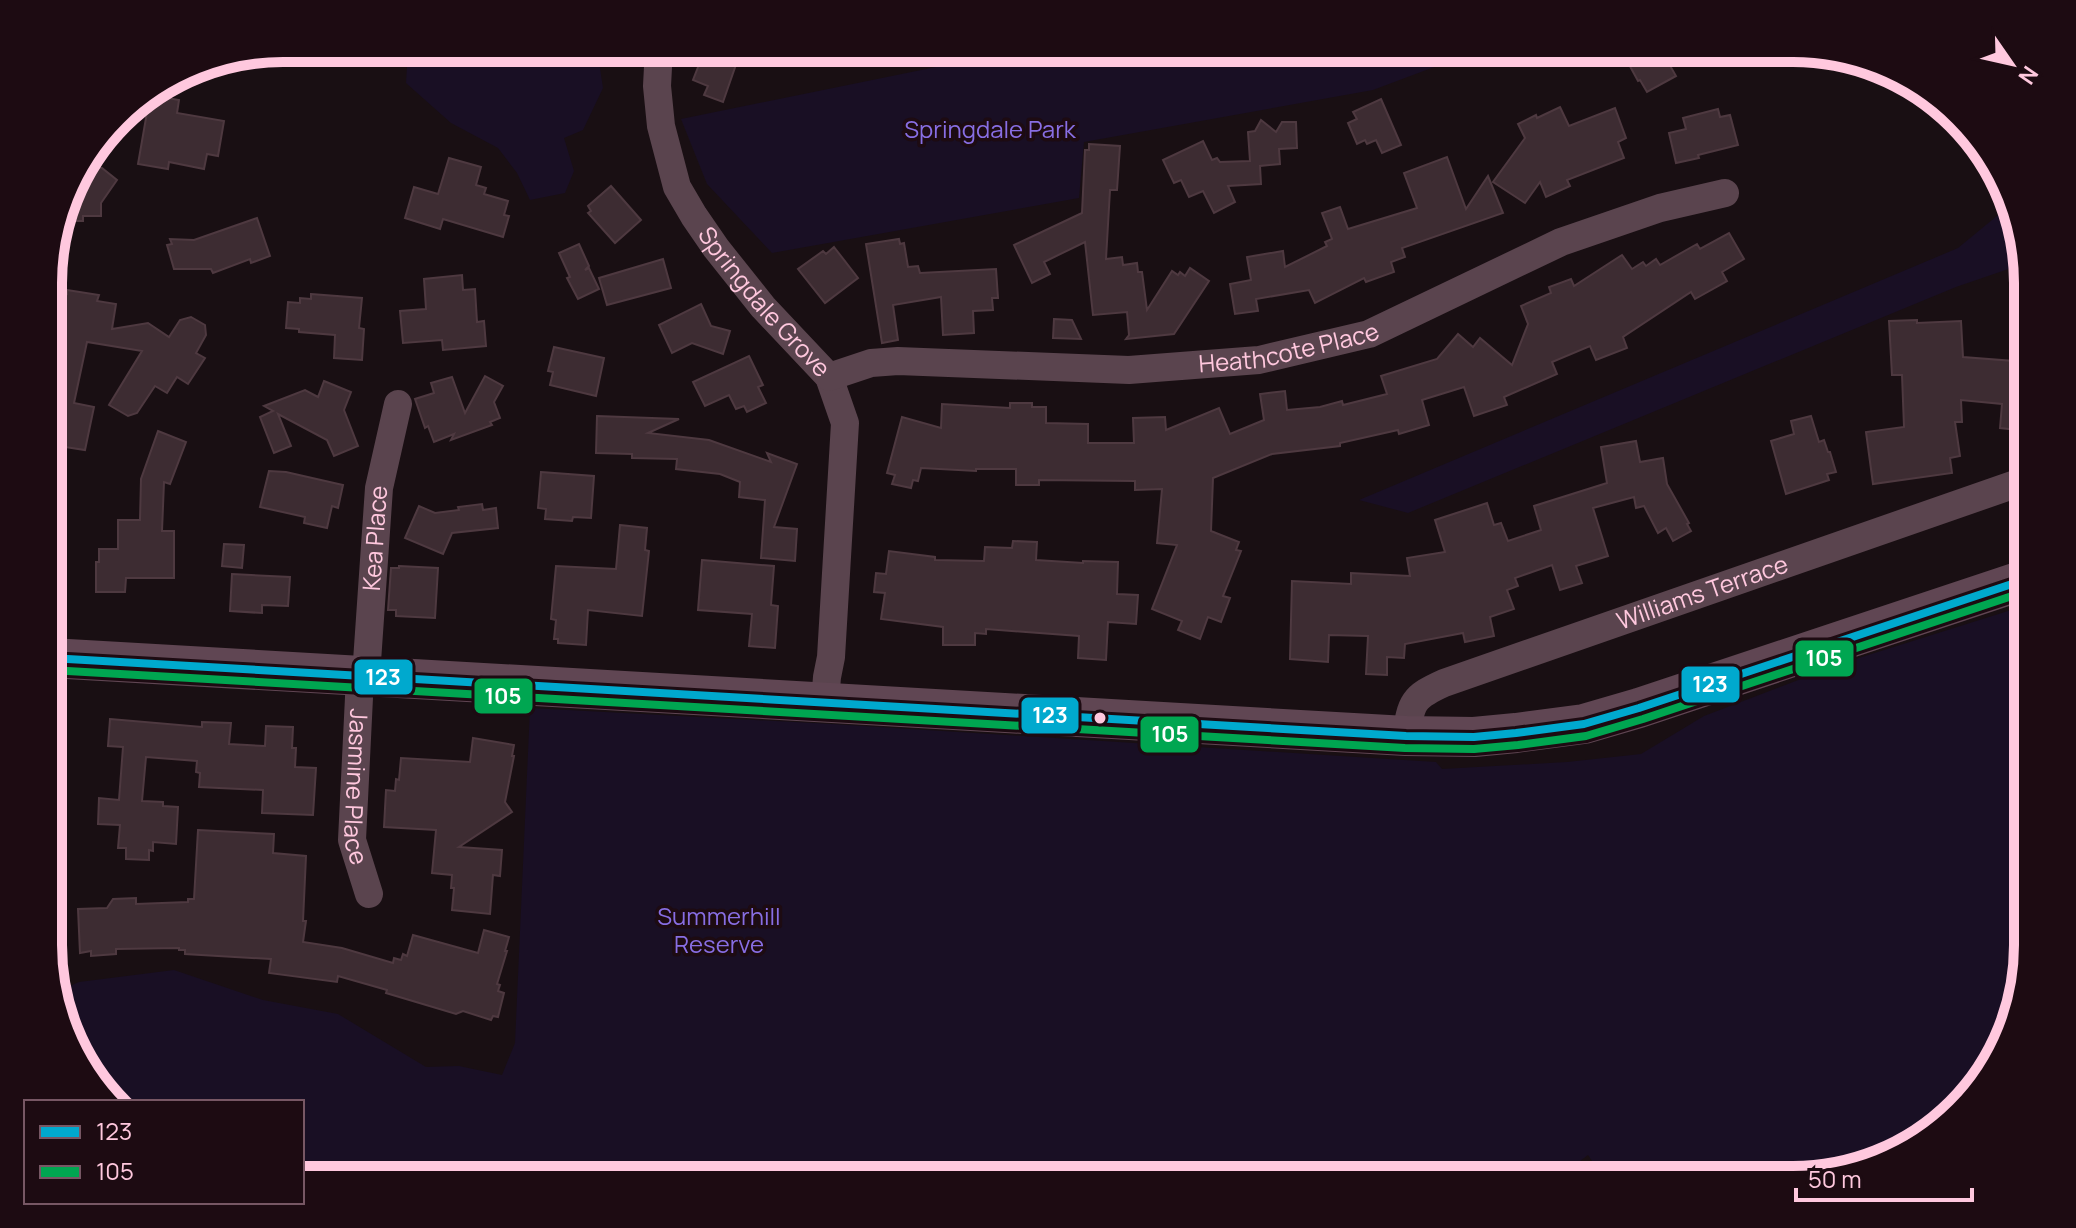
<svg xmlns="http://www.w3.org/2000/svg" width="2076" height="1228" font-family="Manrope,sans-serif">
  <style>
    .green { fill: #190f24 }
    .building { fill: #3d2c32; stroke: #4e3940; stroke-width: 2 }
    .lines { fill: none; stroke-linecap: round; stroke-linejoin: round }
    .minor { stroke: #5a444e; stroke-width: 28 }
    .secondary { stroke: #604653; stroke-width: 40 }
    .bus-1-casing { stroke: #1d0b12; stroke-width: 14 }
    .bus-2-casing { stroke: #1d0b12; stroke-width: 14 }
    .bus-1 { stroke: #00a9ce; stroke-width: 8 }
    .bus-2 { stroke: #00a651; stroke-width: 8 }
    .bus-dot { fill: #ffc8de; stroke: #1d0b12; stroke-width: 3 }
    .labels { text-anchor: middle; stroke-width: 7; stroke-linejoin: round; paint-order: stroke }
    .park-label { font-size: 24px; fill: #886ee3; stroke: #1d0b12 }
    .street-label { font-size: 24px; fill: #ffc8de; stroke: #1d0b12 }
    .rim { fill: none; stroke: #ffc8de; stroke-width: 10 }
    .line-badge { stroke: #1d0b12; stroke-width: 3 }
    .badge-label { font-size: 22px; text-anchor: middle; font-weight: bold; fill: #fff }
  </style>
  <rect width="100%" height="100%" fill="#190f13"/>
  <g class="green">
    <path d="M360,48h237l6,40 -20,42 -19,8 10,33 -9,22 -35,7 -13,-27 -19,-25 -47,-25 -45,-40 1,-16z"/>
    <path d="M954,48h531l-112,42 -289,52 -5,56 -307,55 -65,-69 -26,-65 255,-52z"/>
    <path d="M2009,206l17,57 -70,24 -548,226 -49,-13 599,-252z"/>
    <path d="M2027,605l1,355 -32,103 -85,85 -103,32h-44l-23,-14 -29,7 -25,1 -18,6h-64l-17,-25 -33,25h-1253v-78h-186l-29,-27 -31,-83 23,-10 95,-12 89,30 75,14 88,53 33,-1 43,9 13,-32 15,-335 301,16 605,38 6,7 125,-7 74,-8 63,-38 139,-53z"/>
  </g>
  <g class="building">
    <path d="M676,48h52l12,5 -17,49 -19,-7 4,-9 -15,-6 7,-18 -24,-9z"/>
    <path d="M1620,48h40l16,28 -29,16 -7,-12 -2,1z"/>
    <path d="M150,95l29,5 -2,13 47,8 -6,35 -11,-2 -3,15 -35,-7 -1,7 -30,-5z"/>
    <path d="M1381,99l20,46 -19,8 -6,-13 -9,4 -2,-4 -8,4 -9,-21 9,-4 -4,-7z"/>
    <path d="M1560,107l9,19 46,-18 11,30 -8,4 6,16 -57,22 3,6 -24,11 -6,-15 -15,21 -32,-21 32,-44 -7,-14 18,-9 1,3z"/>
    <path d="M1718,109l2,8 10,-2 8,30 -40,10 1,3 -23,5 -7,-30 17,-4 -3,-11z"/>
    <path d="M1261,120l15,12 6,-10h14l1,26 -18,1 1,15 -20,2 1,18 -33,2 7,16 -21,11 -11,-22 -14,6 -8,-17 -7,3 -11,-23 40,-19 9,19 5,-2 3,4 30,-1 -2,-29 7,-1z"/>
    <path d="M1089,144l31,2 -3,44h-7l-4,69 16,-2 1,8 14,-2 1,9h4l5,38 25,-39 6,4 2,-3 5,4 5,-8 19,13 -35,53 -48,5 3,-4 -2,-23 -34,3 -8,-73 -41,20 6,12 -18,9 -18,-38 68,-32 3,-63h4z"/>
    <path d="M1447,157l19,52 22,-33 15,37 -101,35 3,9 -14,5 3,10 -28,10 -2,-4 -49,25 -6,-13 -53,9 2,12 -23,3 -5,-30 21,-4 -4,-23 36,-6 2,16 42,-21 -2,-4 7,-3 -10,-26 18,-6 8,22 69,-21 -13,-35z"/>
    <path d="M449,158l32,9 -5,18 10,3 -2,6 24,7 -4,14 5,1 -6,21 -60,-18 -3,10 -35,-11 9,-31 24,7z"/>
    <path d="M80,168h22l15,12 -16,23v13h-18v5h-23l12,-42z"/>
    <path d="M611,186l30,34 -26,23 -27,-30 3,-2 -3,-5z"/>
    <path d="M257,218l13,38 -19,7 -1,-4 -37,14 -2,-4h-37l-7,-24 5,-1 -2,-5 24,1z"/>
    <path d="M1729,233l15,26 -22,13 5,9 -32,18 -4,-7 -68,45 4,11 -31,12 -6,-14 -38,16 5,12 -53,23 3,8 -33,11 -10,-29 -42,13 7,25 -30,9 -1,-4 -58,13v3l-68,8 -59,24 -2,53 28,11 -3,8 5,1 -18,45 7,2 -9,24 -13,-5 -8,22 -22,-9 4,-9 -30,-12 25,-64 -20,-2 5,-54 -27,1v-9l-96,-1v5h-23v-16h-40v2l-55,-3 -3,13 -5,-1 -2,8 -19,-4 3,-9 -8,-2 15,-56 39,11 1,-24 68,4v-5h22v4h14v16l42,1v19h46l-1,-25 32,-1 1,13 53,-22 11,26 34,-14 -4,-26 25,-3 2,19 33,-3 22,-6 1,4 44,-11 -6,-18 56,-17 21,-25 15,13 7,-9 32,27 16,-41 -7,-18 30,-13 -2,-6 22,-8 3,7 48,-31 10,14 11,-7 3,4 10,-7 4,6 37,-21 3,5z"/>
    <path d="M899,239l1,5 4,-1 4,24 10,-1 2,7 76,-4 2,29h-6l1,12 -20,1 1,22 -31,2 -2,-38 -48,8 5,35 -16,3 -16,-99z"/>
    <path d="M579,244l10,22 -4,4 4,-2 10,21 -21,10 -11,-21 3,-1 -11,-24z"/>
    <path d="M834,247l24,31 -33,25 -27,-34 25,-18 3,3z"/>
    <path d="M663,259l8,29 -64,17 -8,-27z"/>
    <path d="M462,275l1,15 12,-1 2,33 7,-1 2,25 -43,4 -1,-10 -39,3 -3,-32 26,-2 -2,-30z"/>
    <path d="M67,290l32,5 -2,6 19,3 -4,25 36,-6 21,14 11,-17 11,-3 14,8 1,10 -10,18 9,5 -17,26 -11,-7 -10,16 -12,-7 -18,27 -9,3 -19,-11 33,-54 -55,-9 -13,61 20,4 -9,43 -33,-5 3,-17 -5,-1v-136l17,3z"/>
    <path d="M311,294l51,4 -3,30 5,1 -2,31 -28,-2 1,-23 -36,-3v-3l-13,-1 2,-26 12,1v-5l11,1z"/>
    <path d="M701,304l10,22 19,5 -7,23 -31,-11 -20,10 -13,-28z"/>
    <path d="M1054,319l18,1 9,19 -28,-1z"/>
    <path d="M1917,320v3l44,-2 2,36 51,4 -3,28 16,2v40l-27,-3 2,-24 -41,-4 1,22h-7l5,34 -10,2 2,15 -79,11 -7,-52 38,-5 -2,-52h-10l-3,-54z"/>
    <path d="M554,347l50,11 -8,38 -46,-11 3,-13 -5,-1z"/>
    <path d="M749,356l14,29 -5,2 8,16 -19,9 -3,-6 -8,3 -7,-14 -24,11 -12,-24z"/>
    <path d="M485,376l18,10 -9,16 6,16 -10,4 2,3 -41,15 3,-6 -20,8 -6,-16 -3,2 -10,-29 19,-6 -3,-10 21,-6 13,36z"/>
    <path d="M324,381l27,11 -7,18 14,36 -24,10 -7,-16 -49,-26 13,32 -17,7 -14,-36 13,-6 -9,-5 41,-16 13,7z"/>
    <path d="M597,416l82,3 -31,14 61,7 62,22 -4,-9 30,11 -23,63 23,2 -2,32 -34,-3 4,-58 -26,-3 1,-15 -20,-8 -44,-5 1,-10 -45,-1v-4l-36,-1z"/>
    <path d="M1811,416l8,26 5,-2 4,12h2l6,20 -9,2 2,6 -43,14 -15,-53 23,-7 -3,-13z"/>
    <path d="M158,431l28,11 -16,42 -6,-2 -2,49h12v47h-48l-1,14h-29v-30h3v-13h19v-29h22l1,-41z"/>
    <path d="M1636,441l4,21 23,-4 4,26 22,39 -2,1 4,7 -18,10 -7,-13 -8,5 -14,-27 -8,2 -2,-11 -41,11 15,48 -32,10 6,17 -22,7 -8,-25 -37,13 3,8 -11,4 7,19 -24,8 4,19 -29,6 -2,-9 -58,11 -1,14 -17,-1v18l-21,-1 2,-38 -39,-1 -1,27 -38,-3 2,-78 59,3v-11l59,3 -3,-18 38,-6 -10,-32 52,-17 7,22 7,-2 7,18 33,-11 -7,-24 73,-23 -6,-36z"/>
    <path d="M269,471l17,1 57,13 -5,23 -6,-2 -5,22 -23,-5 1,-6 -45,-10z"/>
    <path d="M541,472l53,4 -3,42 -18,-1 -1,4 -27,-2 1,-10 -8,-1z"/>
    <path d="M482,504l1,6 13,-2 2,20 -46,5 -9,21 -38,-16 14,-32 16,7 24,-3 -1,-3z"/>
    <path d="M620,525l27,3 -2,22 4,1 -7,65 -54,-6 -2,35 -28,-2v-4h-4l2,-19 -5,-1 5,-53 60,3z"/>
    <path d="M1013,541l24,1 -1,18 47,3v-2l35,1 -1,32 21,1 -2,29 -28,-2 -2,38 -28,-2 1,-22 -93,-7v5l-11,-1v12h-32v-18l-62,-8 4,-26 -11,-1 2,-19 10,1 3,-23 46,6v3l49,1 1,-14 27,1z"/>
    <path d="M224,544l20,1 -2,23 -20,-2z"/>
    <path d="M702,560l72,6 -3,39 7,1 -3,42 -26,-2 3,-32 -54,-4z"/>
    <path d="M399,566l39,2 -3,50 -39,-2v-6h-8l3,-42h8z"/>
    <path d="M232,574l58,3 -2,29 -26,-1v8l-32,-2z"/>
    <path d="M110,719l92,8v-5l29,1 -2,21 36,2 1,-20 27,1 -1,21h4l-1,19 21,1 -3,47 -51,-2 1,-23 -64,-3 1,-14 -4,-1 1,-11 -51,-4 -4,44 21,1v4l15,1 -2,37 -23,-2v9l-4,-1v10l-23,-1v-11h-8l2,-23 -22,-1 1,-26 20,2 4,-53 -15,-1z"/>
    <path d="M473,738l41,7 -2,11h2l-9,46 7,10 -53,35 43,3 -2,26 -7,-1 -3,39 -38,-4 2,-22h-3l1,-13 -20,-2 4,-43 -52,-3 2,-37 9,1 1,-12 3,1 2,-22 69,4z"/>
    <path d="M198,830l76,4 -1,19 33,3 -3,65h3l-3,21 39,6 51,15 1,-5 7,2 2,-6 4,2 6,-21 65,18 6,-23 25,7 -4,14h2l-10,33 3,1 -2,6 6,2 -6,24 -5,-1 -2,4 -28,-9 -7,3 -70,-21 1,-3 -49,-14 -1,6 -68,-9 2,-14 -86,-5v-4h-6v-2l-63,1v5l-25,2v-5l-11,2 -2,-44 29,-1 6,-9 23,-1v6l52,-2v-3h6z"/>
  </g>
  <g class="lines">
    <g class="minor">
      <path id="s1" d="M659,48l-2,38 4,40 16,61 17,29 22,32 47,59 66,70 16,46 -14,234 -4,20 -2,25"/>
      <path id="s2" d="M829,377l42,-14 27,-2 231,9 130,-10 110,-26 192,-92 99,-34 65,-15"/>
      <path id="s3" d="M366,676l13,-188 19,-84"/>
      <path id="s4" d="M360,677l-8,163 17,54"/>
      <path id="s5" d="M1406,736c5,-34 7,-39 38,-53l583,-203"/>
    </g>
    <path class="secondary" d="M50,658l1356,78 68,1 42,-4 68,-9 55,-16 388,-129"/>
    <g class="bus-1-casing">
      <path id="bus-1" d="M50,658l1356,78 68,1 42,-4 68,-9 55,-16 388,-129"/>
    </g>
    <g class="bus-2-casing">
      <path id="bus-2" d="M50,670l1355,78 69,1 44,-4 68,-9 57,-17 384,-128"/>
    </g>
    <use href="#bus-1" class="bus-1"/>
    <use href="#bus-2" class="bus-2"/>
  </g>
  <circle class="bus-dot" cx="1100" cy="718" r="7"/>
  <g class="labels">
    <g class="park-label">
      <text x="990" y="138">Springdale Park</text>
      <text x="719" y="925">Summerhill<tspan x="719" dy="28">Reserve</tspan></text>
    </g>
    <g class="street-label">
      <text dy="8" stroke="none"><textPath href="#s1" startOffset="286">Springdale Grove</textPath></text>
      <text dy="8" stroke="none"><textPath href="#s2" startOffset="464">Heathcote Place</textPath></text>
      <text dy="8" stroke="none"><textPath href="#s3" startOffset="138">Kea Place</textPath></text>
      <text dy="8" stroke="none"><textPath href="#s5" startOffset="344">Williams Terrace</textPath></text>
      <text dy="8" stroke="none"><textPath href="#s4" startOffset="110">Jasmine Place</textPath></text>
    </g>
  </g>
  <path d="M0 0H2076V1228H0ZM283 62H1793A221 221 0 0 1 2014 283V945A221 221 0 0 1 1793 1166H283A221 221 0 0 1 62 945V283A221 221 0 0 1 283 62Z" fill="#1d0b12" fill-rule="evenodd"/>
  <path class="rim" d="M283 62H1793A221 221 0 0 1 2014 283V945A221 221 0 0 1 1793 1166H283A221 221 0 0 1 62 945V283A221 221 0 0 1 283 62Z"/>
  <g class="line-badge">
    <rect x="1794" y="639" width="61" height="39" rx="8" fill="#00a651"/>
    <rect x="353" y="658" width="61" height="38" rx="8" fill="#00a9ce"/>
    <rect x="1680" y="665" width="61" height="39" rx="8" fill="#00a9ce"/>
    <rect x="473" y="677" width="61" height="38" rx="8" fill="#00a651"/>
    <rect x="1020" y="696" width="60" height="39" rx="8" fill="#00a9ce"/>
    <rect x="1139" y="715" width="61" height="39" rx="8" fill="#00a651"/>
  </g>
  <g class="badge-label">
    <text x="1824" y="666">105</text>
    <text x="383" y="685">123</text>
    <text x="1710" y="692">123</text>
    <text x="503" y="704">105</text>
    <text x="1050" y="723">123</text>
    <text x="1170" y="742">105</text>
  </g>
  <rect x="24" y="1100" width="280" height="104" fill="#1d0b12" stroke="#775764" stroke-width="2"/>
  <rect x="40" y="1126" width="40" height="12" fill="#00a9ce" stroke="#775764" stroke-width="2"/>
  <text x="96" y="1140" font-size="24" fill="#ffc8de">123</text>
  <rect x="40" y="1166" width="40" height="12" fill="#00a651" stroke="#775764" stroke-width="2"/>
  <text x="96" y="1180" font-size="24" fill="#ffc8de">105</text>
  <g transform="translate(2012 64) rotate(124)" stroke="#1d0b12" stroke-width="6" paint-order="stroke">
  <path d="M0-6L14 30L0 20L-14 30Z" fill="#ffc8de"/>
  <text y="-12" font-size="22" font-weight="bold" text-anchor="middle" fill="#ffc8de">N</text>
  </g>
  <path d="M1796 1188v12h176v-12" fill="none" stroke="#ffc8de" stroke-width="4"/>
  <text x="1808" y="1188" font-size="24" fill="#ffc8de" stroke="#1d0b12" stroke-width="6" paint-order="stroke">50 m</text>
</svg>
